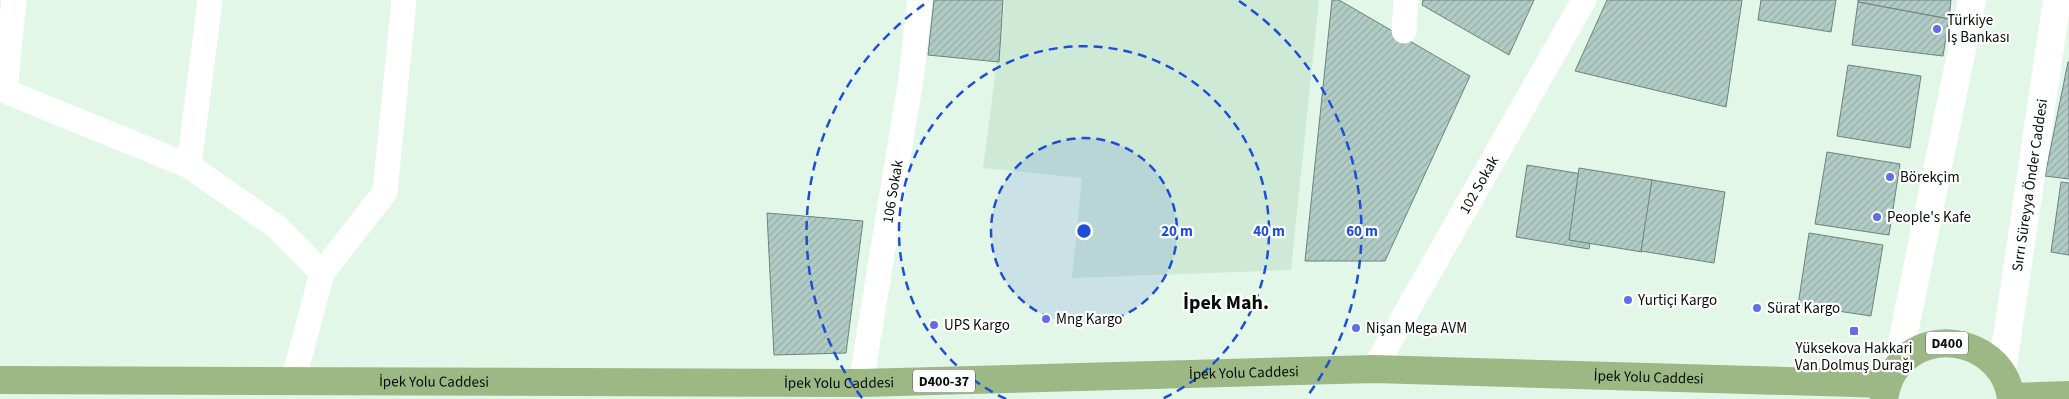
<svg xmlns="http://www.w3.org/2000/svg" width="2069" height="399" font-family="'Source Sans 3',sans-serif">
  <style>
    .built { fill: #ceead7 }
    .building { fill: url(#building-hatch); stroke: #6b837e }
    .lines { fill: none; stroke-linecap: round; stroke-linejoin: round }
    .minor { stroke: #fff; stroke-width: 25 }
    .secondary { stroke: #fff; stroke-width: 28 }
    .trunk { stroke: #9cb884; stroke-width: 28 }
    .ring { fill: none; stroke: #1d4ed8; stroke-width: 2.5; stroke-dasharray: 9 6 }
    .poi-dot { fill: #5f6fe7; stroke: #fff; stroke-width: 2 }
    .labels { text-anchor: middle; stroke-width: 4.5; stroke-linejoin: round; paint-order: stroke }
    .shield { fill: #fff; stroke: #515653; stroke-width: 1 }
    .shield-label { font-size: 14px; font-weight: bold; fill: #070e09 }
    .poi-label { font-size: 15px; fill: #070e09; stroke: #fff; text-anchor: start }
    .street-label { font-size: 15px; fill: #070e09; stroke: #fff }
    .district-label { font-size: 20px; font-weight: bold; fill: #070e09; stroke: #fff }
    .centre { fill: #1d4ed8; stroke: #fff; stroke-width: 2.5 }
    .ring-label { font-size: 15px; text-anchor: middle; font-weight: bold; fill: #1d4ed8; stroke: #fff; stroke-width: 4.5; stroke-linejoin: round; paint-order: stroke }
  </style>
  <defs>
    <pattern id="building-hatch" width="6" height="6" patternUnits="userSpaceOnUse" patternTransform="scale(1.25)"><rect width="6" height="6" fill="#b1cbc5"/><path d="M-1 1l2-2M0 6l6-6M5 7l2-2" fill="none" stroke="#97ada8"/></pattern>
  </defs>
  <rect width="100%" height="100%" fill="#e2f7e8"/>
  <path class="built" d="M1005,0h314l-28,270 -219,8 10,-100 -99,-10z"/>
  <g class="building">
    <path d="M934,0h69l-4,62 -71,-7z"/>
    <path d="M1332,0h7l131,76 -85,185h-80z"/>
    <path d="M1423,0h111l-25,55 -87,-50z"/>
    <path d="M1607,0h135l-16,107 -151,-36z"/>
    <path d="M1761,0h75l-5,32 -73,-12z"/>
    <path d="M1858,0h93l-2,19 -91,-17z"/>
    <path d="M1858,2l91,17 -6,37 -91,-11z"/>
    <path d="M2068,62h1v117l-24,-3z"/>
    <path d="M1848,65l73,11 -11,72 -73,-12z"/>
    <path d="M1827,152l73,12 -11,71 -74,-11z"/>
    <path d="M1527,165l73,12 -11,72 -73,-12z"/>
    <path d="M1579,168l74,12 -11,72 -73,-12z"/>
    <path d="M1652,180l73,12 -11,71 -73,-12z"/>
    <path d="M2061,182l8,1v72l-18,-3z"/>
    <path d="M767,213l96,8 -17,132 -72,2z"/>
    <path d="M1809,233l74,12 -12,71 -73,-11z"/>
  </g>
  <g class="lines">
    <g class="minor">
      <path d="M14,0l-9,91 184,75"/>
      <path d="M210,0l-21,166 88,61 45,46 -29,109"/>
      <path d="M1404,31l2,-31"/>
      <path d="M322,273l63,-81 19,-192"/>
      <path id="s1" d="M1374,369l210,-369"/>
      <path id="s2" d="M861,383l50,-304 9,-79"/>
    </g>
    <g class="secondary">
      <path d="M1897,367l75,-367"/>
      <path id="s3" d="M2002,371l55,-371"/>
    </g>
    <g class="trunk">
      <path id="s4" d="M0,380l861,3 513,-14 513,15"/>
      <path d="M2011,397l58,-2"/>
      <path d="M1884,399c2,-11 5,-23 13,-32 34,-44 108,-23 114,32"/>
    </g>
  </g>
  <circle cx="1084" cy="231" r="93" fill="#1d4ed8" fill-opacity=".12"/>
  <g class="ring">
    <circle cx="1084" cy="231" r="93"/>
    <path d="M1006 399A185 185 0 1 1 1162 399"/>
    <path d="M862 398A278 278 0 0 1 929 1M1239 1A278 278 0 0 1 1306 398"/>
  </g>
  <g class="poi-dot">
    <circle cx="1937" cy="29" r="5"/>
    <circle cx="1890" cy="177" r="5"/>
    <circle cx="1877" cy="217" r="5"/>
    <circle cx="1628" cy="300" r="5"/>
    <circle cx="1757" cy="308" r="5"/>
    <circle cx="1046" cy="319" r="5"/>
    <circle cx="934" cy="325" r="5"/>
    <circle cx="1356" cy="328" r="5"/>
    <rect x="1849" y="326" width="10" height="10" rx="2.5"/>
  </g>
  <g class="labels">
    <g class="shield">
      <rect x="1926" y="331.5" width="42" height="23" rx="4"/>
      <rect x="913" y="369.5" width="62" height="23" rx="4"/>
    </g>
    <g class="shield-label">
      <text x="1947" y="348">D400</text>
      <text x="944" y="386">D400-37</text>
    </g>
    <g class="poi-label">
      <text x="1947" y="25">Türkiye<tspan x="1947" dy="17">İş Bankası</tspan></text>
      <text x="1900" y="182">Börekçim</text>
      <text x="1887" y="222">People's Kafe</text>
      <text x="1638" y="305">Yurtiçi Kargo</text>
      <text x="1767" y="313">Sürat Kargo</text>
      <text x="1056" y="324">Mng Kargo</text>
      <text x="944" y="330">UPS Kargo</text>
      <text x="1366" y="333">Nişan Mega AVM</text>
      <text x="1854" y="353" text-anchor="middle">Yüksekova Hakkari<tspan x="1854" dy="17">Van Dolmuş Durağı</tspan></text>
    </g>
    <g class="street-label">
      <text dy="5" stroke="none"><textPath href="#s1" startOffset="212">102 Sokak</textPath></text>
      <text dy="5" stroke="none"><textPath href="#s3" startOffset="188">Sırrı Süreyya Önder Caddesi</textPath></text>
      <text dy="5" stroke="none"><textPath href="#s2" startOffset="194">106 Sokak</textPath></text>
      <text dy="5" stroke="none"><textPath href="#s4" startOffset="1244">İpek Yolu Caddesi</textPath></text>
      <text dy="5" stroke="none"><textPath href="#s4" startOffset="1649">İpek Yolu Caddesi</textPath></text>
      <text dy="5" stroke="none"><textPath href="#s4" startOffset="434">İpek Yolu Caddesi</textPath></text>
      <text dy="5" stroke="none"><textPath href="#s4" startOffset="839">İpek Yolu Caddesi</textPath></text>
    </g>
    <g class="district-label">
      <text x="1226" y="309">İpek Mah.</text>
    </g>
  </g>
  <circle cx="1084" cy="231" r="8" class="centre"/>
  <g class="ring-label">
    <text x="1177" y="236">20 m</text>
    <text x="1269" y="236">40 m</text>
    <text x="1362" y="236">60 m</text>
  </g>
</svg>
